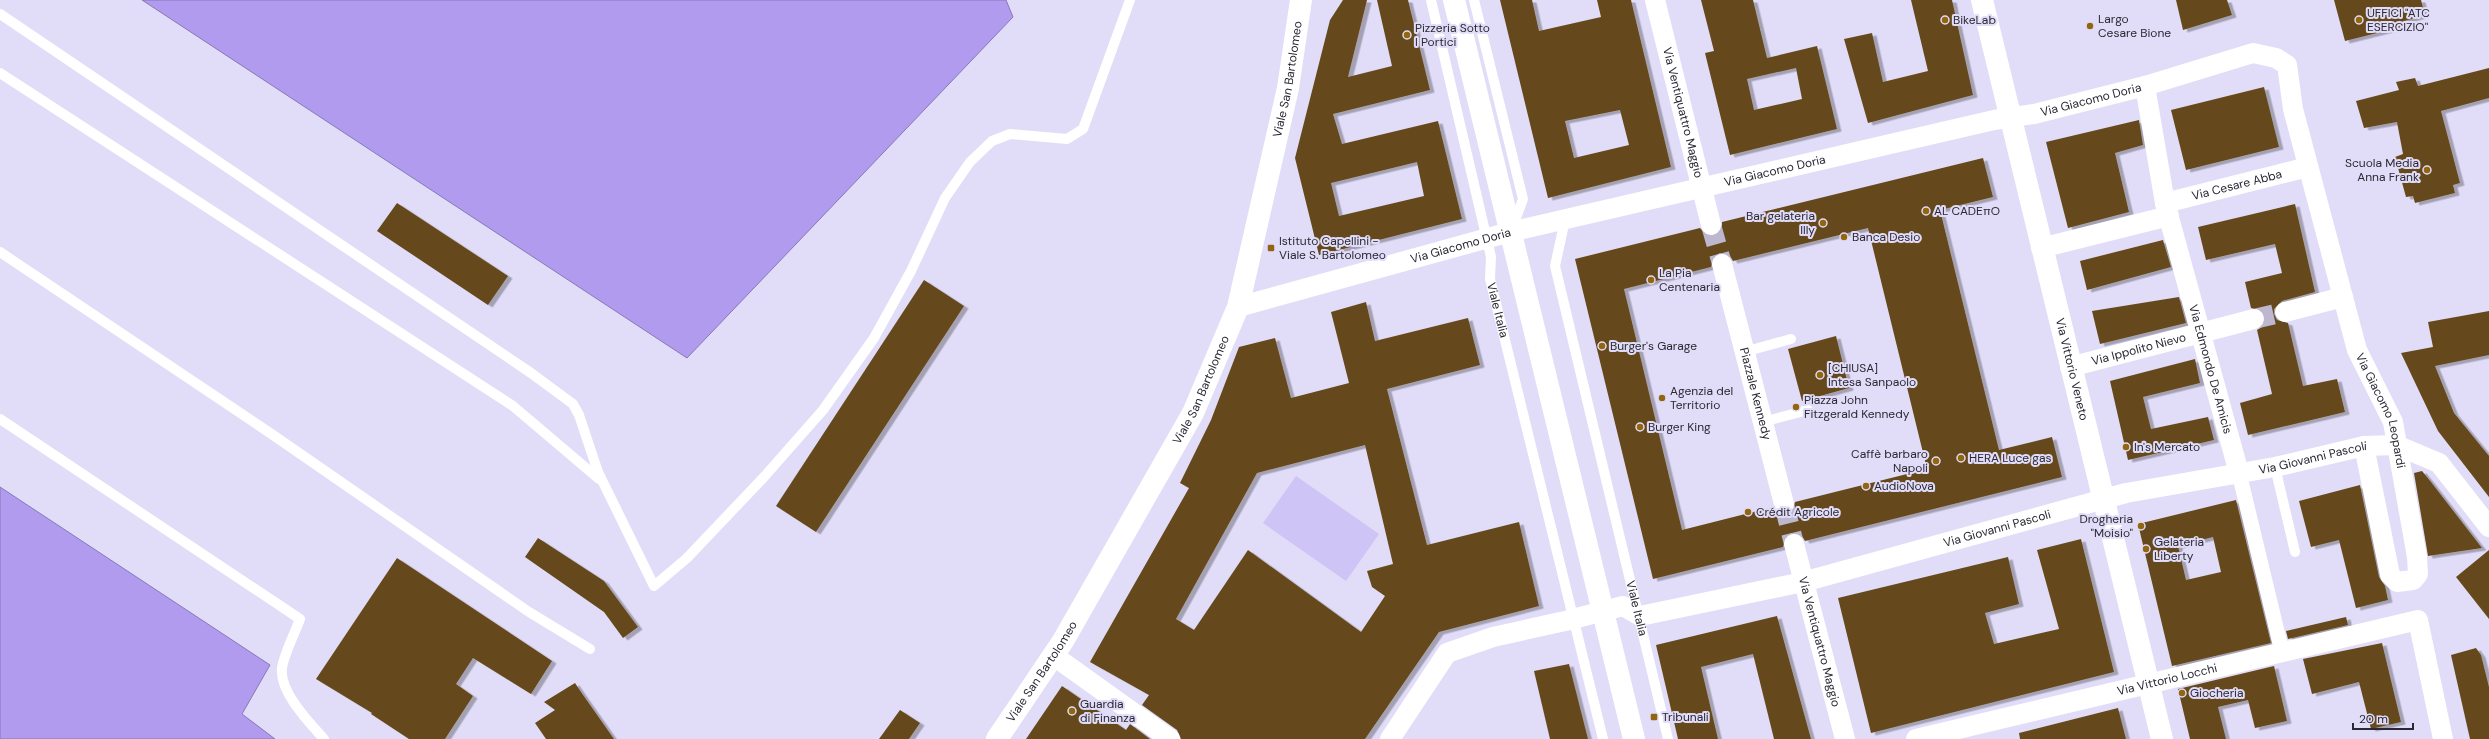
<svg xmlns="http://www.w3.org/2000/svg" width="2489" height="739" font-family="'DM Sans',sans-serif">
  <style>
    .green { fill: #cec4f5 }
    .water { fill: #b09bef; stroke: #8878b7 }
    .building { fill: #65491a; fill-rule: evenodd; filter: url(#shadow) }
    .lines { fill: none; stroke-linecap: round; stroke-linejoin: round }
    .minor-tunnel { stroke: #bdb8d0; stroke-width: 20; stroke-dasharray: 20 10; stroke-linecap: butt }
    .service { stroke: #fff; stroke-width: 10 }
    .pedestrian { stroke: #fff; stroke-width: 15 }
    .minor { stroke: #fff; stroke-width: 20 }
    .tertiary { stroke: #fff; stroke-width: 22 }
    .secondary { stroke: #fff; stroke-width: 22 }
    .primary { stroke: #fff; stroke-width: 22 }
    .poi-dot { fill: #926510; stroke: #e1dcf7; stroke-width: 1.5 }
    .labels { text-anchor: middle; stroke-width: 4; stroke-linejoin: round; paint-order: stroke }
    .poi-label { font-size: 12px; fill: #2b2833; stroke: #e1dcf7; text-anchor: start }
    .street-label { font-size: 12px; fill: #2b2833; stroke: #e1dcf7 }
  </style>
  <defs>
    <filter id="shadow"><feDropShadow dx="4.5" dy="2.5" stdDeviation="0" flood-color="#0004"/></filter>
  </defs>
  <rect width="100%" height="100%" fill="#e1dcf7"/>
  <path class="green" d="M1296,476l83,58 -33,47 -83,-58z"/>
  <g class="water">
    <path d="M142,0h864l7,17 -326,341z"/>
    <path d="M0,487l270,178 -28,49 33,25h-275z"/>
  </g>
  <g class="building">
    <path d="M1343,0h24l-19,77 44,-11 -15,-66h31l22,90 -97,24 9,30 96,-23 24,98 -143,36 -24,-97 35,-138zM1417,162l7,34 -85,20 -8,-33z"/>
    <path d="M1500,0h32l7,31 62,-14 -4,-17h34l40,167 -123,31zM1620,110l9,35 -55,13 -9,-37z"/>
    <path d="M1701,0h52l14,58 50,-12 20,83 -107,26 -25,-102 9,-2zM1796,68l6,31 -48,11 -7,-31z"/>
    <path d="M1911,0h41l21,95 -105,28 -24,-84 28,-6 11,49 45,-11z"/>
    <path d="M2176,0h51l5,15 -49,15z"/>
    <path d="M2334,0h87l4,15 -21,6 1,5 -60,15z"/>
    <path d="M2489,68v30l-48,13 19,72 -7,2 2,8 -40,10 -2,-7 -7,1 -11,-40 8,-3 -6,-32 -33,6 -8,-27 43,-11 -3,-8 19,-4 3,8z"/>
    <path d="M2264,87l15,60 -93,23 -15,-60z"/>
    <path d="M2139,120l4,25 -28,8 14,59 -61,16 -22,-86z"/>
    <path d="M1983,158l10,39 -53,13 59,240 53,-13 10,40 -257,64 -3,-5 -11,-3 -5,3 -3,11 -130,32 -78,-320 125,-31 7,8h7l8,-7v-7zM1868,228l59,241 -132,33 -3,10 -6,3 -10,-3 -3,-5 -91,23 -58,-241 87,-22 3,-11 6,-3 10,3 3,5z"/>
    <path d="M397,203l111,73 -20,29 -111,-74z"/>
    <path d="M2295,204l20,88 -33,9 -8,8v5l3,6 11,3 15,63 34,-7 8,33 -97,23 -8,-32 32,-9 -15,-64 5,-3 3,-11 -3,-5 -11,-3 -6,-26 37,-9 -7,-29 -69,16 -8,-33z"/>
    <path d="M2163,240l8,27 -84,23 -7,-29z"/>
    <path d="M924,280l40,26 -148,226 -40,-26z"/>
    <path d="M2179,297l7,26 -86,21 -8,-33z"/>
    <path d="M1366,302l9,39 93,-23 12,47 -93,24 40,156 92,-23 20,84 -100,26 -74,107h-184l-4,-9 -35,-25 7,-10 -59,-33 99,-174 -9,-5 31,-63 28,-73 36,-9 16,60 58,-15 -18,-71zM1365,445l28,119 -26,7 5,16 13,9 -24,36 -113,-82 -54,80 -18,-11 81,-146z"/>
    <path d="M2489,311v44l-54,11 19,47 35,43v41l-51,-66 -37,-78 32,-6 -5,-25z"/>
    <path d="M1836,336l13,52 -47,13 -14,-52z"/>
    <path d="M2195,359l5,24 -57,14 8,32 57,-12 6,23 -86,20 -18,-79z"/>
    <path d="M2422,471l9,11 51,66 -54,8 -14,-83z"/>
    <path d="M2360,485l19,92 6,9 3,14 -32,8 -17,-68 -28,7 -12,-46z"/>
    <path d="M2236,500l35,143 -99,23 -34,-142zM2213,537l8,35 -35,8 -8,-34z"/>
    <path d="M538,538l66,43 34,46 -15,11 -19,-26 -79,-55z"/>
    <path d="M2081,539l33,133 -243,61 -33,-135 170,-41 11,47 -34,9 9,31 65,-15 -22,-79z"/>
    <path d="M2489,550v69l-33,-42z"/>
    <path d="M397,558l155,103 -21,33 -58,-36 -17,26 17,12 -28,43h-36l-38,-25 1,-1 -56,-34z"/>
    <path d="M1777,616l34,123h-37l-21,-85 -52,13 17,72h-40l-22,-94z"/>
    <path d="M2346,617l2,8 -60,14 -2,-8z"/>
    <path d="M2382,643l19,79 -30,7 -12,-47 -47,12 -9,-35z"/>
    <path d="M2476,648l5,7 8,32v52h-19l-19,-84z"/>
    <path d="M1569,664l19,75h-38l-16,-68z"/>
    <path d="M2274,666l13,55 -32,7 -7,-28 -30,7 8,32h-36l-12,-50z"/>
    <path d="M575,683l6,9 33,47h-68l-11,-16 20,-13 -11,-8z"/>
    <path d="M1062,686l64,44 4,-6 20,15h-124z"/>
    <path d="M2118,708l8,31h-106l-1,-6z"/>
    <path d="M900,710l20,13 -11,16h-30z"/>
  </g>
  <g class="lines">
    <g class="minor-tunnel">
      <path d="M1711,225l11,39"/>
      <path d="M2254,319l31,-7"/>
      <path d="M1784,504l10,40"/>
    </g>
    <g class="service">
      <path id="s1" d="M1431,0l60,257 -1,22 113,460"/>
      <path d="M1474,0l49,199 -10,27"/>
      <path d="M0,14l531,359 42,31 6,11 19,57 56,114 33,-28 77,-81 59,-67 51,-72 37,-67 34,-73 25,-36 22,-21 18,-7 57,5 16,-10 47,-129"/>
      <path d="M0,73l513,333 86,73"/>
      <path id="s2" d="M1565,220l-10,46 113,473"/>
      <path d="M0,252l273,183 256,177 61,37"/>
      <path d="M1744,352l47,-13"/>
      <path d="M0,419l300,200c-5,14 -16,35 -18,49 -3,24 28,55 42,71"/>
      <path d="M1762,422l46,-12"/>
      <path d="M2275,467l20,85"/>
    </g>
    <path class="pedestrian" d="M2239,473l43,179"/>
    <g class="minor">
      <path id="s3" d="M1655,0l56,225"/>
      <path id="s4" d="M2145,86l20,117 74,270"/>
      <path id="s5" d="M2165,203l143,-36"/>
      <path d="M2041,248l128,-32"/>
      <path id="s6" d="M1722,264l62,240"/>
      <path id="s7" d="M1238,307l272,-75 484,-112 40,-6 111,-28 108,-33 23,5 11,7 6,44 64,241 36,72 24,135 1,17 -5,6 -16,2 -7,-7 -26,-129"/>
      <path d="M2285,312l58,-15"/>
      <path id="s8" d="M2070,367l184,-48"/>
      <path id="s9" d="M1794,544l51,195"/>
      <path d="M1054,656l116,83"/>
      <path id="s10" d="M1390,739l57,-86 46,-16 72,-16 58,-15 17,10 163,-34 323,-89 149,-26 89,-21 32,-1 43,18 50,64"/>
      <path id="s11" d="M1916,739l502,-119 25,119"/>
    </g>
    <path class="tertiary" id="s12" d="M1982,0l180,739"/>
    <path class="secondary" id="s13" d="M997,739l66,-98 130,-228 45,-106 50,-219 13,-88"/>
    <path class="primary" d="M1454,0l180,739"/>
  </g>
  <g class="poi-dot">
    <circle cx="1945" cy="20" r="4"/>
    <circle cx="2359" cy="20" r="4"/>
    <circle cx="2090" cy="26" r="4"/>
    <circle cx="1407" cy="35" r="4"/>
    <circle cx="2427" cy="170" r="4"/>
    <circle cx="1926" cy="211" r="4"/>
    <circle cx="1823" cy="223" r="4"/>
    <circle cx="1844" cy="237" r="4"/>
    <rect x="1267" y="244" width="8" height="8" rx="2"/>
    <circle cx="1651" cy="280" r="4"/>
    <circle cx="1602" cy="346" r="4"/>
    <circle cx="1820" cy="375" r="4"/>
    <circle cx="1662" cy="398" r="4"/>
    <circle cx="1796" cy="407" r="4"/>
    <circle cx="1640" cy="427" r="4"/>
    <circle cx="2126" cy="447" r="4"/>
    <circle cx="1961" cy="458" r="4"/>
    <circle cx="1936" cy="461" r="4"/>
    <circle cx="1866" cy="486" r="4"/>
    <circle cx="1748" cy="512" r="4"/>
    <circle cx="2141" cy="526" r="4"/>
    <circle cx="2146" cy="549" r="4"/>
    <circle cx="2182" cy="693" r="4"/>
    <circle cx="1072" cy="711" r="4"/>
    <rect x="1650" y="713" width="8" height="8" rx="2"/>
  </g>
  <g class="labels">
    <g class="poi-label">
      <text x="2367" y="17">UFFICI "ATC<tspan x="2367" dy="14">ESERCIZIO"</tspan></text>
      <text x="2098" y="23">Largo<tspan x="2098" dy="14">Cesare Bione</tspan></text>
      <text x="1953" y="24">BikeLab</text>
      <text x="1415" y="32">Pizzeria Sotto<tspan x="1415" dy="14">I Portici</tspan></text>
      <text x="2419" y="167" text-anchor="end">Scuola Media<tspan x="2419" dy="14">Anna Frank</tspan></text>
      <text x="1934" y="215">AL CADEπO</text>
      <text x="1815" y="220" text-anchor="end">Bar gelateria<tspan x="1815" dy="14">Illy</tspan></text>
      <text x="1852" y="241">Banca Desio</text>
      <text x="1279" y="245">Istituto Capellini -<tspan x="1279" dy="14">Viale S. Bartolomeo</tspan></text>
      <text x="1659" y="277">La Pia<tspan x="1659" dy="14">Centenaria</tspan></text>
      <text x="1610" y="350">Burger's Garage</text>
      <text x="1828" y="372">[CHIUSA]<tspan x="1828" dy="14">Intesa Sanpaolo</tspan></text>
      <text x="1670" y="395">Agenzia del<tspan x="1670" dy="14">Territorio</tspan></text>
      <text x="1804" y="404">Piazza John<tspan x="1804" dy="14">Fitzgerald Kennedy</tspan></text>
      <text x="1648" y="431">Burger King</text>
      <text x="2134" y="451">In's Mercato</text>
      <text x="1928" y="458" text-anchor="end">Caffè barbaro<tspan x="1928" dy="14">Napoli</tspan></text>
      <text x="1969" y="462">HERA Luce gas</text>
      <text x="1874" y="490">AudioNova</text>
      <text x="1756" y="516">Crédit Agricole</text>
      <text x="2133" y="523" text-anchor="end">Drogheria<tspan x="2133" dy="14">"Moisio"</tspan></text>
      <text x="2154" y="546">Gelateria<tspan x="2154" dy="14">Liberty</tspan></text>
      <text x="2190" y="697">Giocheria</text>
      <text x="1080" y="708">Guardia<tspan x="1080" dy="14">di Finanza</tspan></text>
      <text x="1662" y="721">Tribunali</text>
    </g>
    <g class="street-label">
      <text dy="4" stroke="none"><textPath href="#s13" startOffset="729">Viale San Bartolomeo</textPath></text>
      <text dy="4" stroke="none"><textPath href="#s7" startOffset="878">Via Giacomo Doria</textPath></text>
      <text dy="4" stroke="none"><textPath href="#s3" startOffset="116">Via Ventiquattro Maggio</textPath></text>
      <text dy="4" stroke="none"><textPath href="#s7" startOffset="554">Via Giacomo Doria</textPath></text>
      <text dy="4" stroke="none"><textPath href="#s5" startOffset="74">Via Cesare Abba</textPath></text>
      <text dy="4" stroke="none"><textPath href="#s7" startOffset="231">Via Giacomo Doria</textPath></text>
      <text dy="4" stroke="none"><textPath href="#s1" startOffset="318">Viale Italia</textPath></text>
      <text dy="4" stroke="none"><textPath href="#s8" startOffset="71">Via Ippolito Nievo</textPath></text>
      <text dy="4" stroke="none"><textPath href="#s4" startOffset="291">Via Edmondo De Amicis</textPath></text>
      <text dy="4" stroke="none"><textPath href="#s12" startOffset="380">Via Vittorio Veneto</textPath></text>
      <text dy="4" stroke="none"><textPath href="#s13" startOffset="405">Viale San Bartolomeo</textPath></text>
      <text dy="4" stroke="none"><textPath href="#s6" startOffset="134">Piazzale Kennedy</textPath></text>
      <text dy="4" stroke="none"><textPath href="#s7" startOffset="1443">Via Giacomo Leopardi</textPath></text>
      <text dy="4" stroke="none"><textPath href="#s10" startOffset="997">Via Giovanni Pascoli</textPath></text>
      <text dy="4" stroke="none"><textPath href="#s10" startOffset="673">Via Giovanni Pascoli</textPath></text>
      <text dy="4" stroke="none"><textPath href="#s2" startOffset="399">Viale Italia</textPath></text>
      <text dy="4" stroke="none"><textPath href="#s9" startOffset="101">Via Ventiquattro Maggio</textPath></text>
      <text dy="4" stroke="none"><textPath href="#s13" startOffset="81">Viale San Bartolomeo</textPath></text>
      <text dy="4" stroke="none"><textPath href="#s11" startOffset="258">Via Vittorio Locchi</textPath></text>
    </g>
  </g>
  <path d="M2353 723v6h60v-6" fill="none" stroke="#2b2833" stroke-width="2"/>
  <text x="2359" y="723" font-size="12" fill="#2b2833" stroke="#e1dcf7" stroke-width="3" paint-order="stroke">20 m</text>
</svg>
